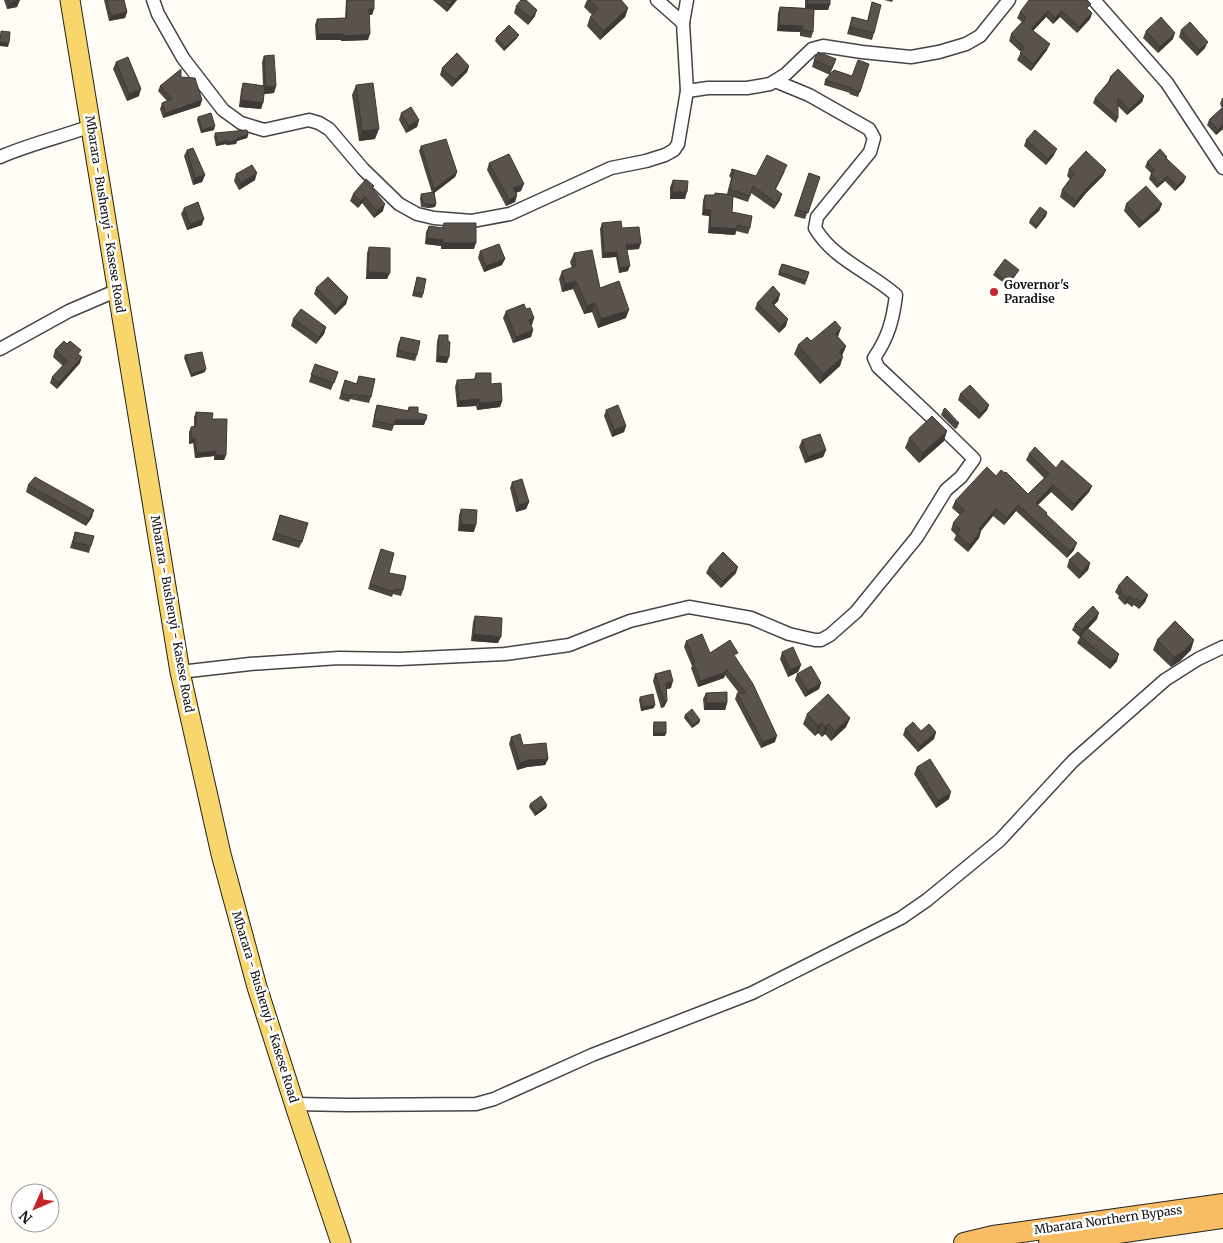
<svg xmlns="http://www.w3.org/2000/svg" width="1223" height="1243" font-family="Merriweather,serif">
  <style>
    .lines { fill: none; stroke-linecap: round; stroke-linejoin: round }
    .minor-casing { stroke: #444; stroke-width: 15 }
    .primary-casing { stroke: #222; stroke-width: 21 }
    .trunk-casing { stroke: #222; stroke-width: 22 }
    .minor { stroke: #fff; stroke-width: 12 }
    .primary { stroke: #f9d66b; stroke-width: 19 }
    .trunk { stroke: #f7bc64; stroke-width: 20 }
    .wall { fill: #4d4742 }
    .shaded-wall { fill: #3f3936 }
    .building { fill: #5a524d; stroke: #3f3936 }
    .poi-dot { fill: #c4262e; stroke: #fff; stroke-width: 2 }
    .labels { text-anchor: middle; stroke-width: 5; stroke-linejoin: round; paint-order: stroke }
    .street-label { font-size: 12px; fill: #111; stroke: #fff }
    .poi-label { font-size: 12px; font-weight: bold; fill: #111; stroke: #fff; text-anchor: start }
  </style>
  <rect width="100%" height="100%" fill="#fffdf5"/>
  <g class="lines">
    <g class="minor-casing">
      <g id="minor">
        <path d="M153,0l5,14 25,44 40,52 18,13 23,7 45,-10 10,3 10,6 34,40 36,35 18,10 17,4 38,3 38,-7 101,-46 35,-7 19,-6 9,-5 4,-6 9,-53 -4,-68 -26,-23"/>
        <path d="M1094,0l73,83 56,85"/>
        <path d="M683,23l4,-23"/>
        <path d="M687,91l21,-3h39l23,-4 16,-10 26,-25 11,-3 39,6 49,5 28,-5 27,-8 14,-8 29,-36"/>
        <path d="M0,157c30,-13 61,-20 91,-31"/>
        <path d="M0,349l69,-38 49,-21"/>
        <path d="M180,672l70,-8 89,-6 60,1 106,-5 64,-9 61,-24 59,-14 62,11 38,16 26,6h6l9,-5 26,-23 61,-75 29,-47 15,-13 13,-18 -47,-46 -49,-46 -4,-9c14,-20 19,-38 22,-63 -26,-23 -63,-36 -81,-67l2,-11 53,-65 4,-14 -5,-9 -60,-34 -34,-14"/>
        <path d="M294,1104l54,1 128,-1 18,-5 98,-44 160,-62 149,-75 26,-18 73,-60 73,-79 92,-81 33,-21 25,-12"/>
      </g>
    </g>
    <g class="primary-casing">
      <path id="primary" d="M70,0l110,672 41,182 36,133 40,125 44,131"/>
    </g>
    <g class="trunk-casing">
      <g id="trunk">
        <path d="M964,1243l29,-7 230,-32"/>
        <path d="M1049,1243l174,-25"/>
      </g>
    </g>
    <use href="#minor" class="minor"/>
    <use href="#primary" class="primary"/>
    <use href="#trunk" class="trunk"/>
  </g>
  <g class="wall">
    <path d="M4,0h15l-2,7 -10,2z"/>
    <path d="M104,0h20l3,12 -2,6 -16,3z"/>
    <path d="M346,0h28v9l-2,6h-3l-1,25 -27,1v-1h-25l-1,-15 2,-6 28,-1z"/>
    <path d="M433,0h24l-10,12z"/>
    <path d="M587,0h34l7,8 -3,9 -25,23 -13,-14 3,-9 2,-2 -8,-8z"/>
    <path d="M805,0h25v4l-2,6h-14l-1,22 -2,6 -11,-2v-4l-23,-1 1,-18 2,-6 25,1z"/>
    <path d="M884,0h9l-1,2z"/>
    <path d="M872,2l2,31 -2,7 -25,-6 5,-17 15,4z"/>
    <path d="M516,6l19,10 -7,9 -14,-12z"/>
    <path d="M1089,10l3,3 -2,6 -13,14 -17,-16 -7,7 -7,-7 -13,14 14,19 -16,21 -14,-11 4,-8 -12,-11 2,-7 11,-12 -5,-4 3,-6z"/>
    <path d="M1181,30l24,18 -8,8 -18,-19z"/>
    <path d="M1146,31l27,8 -15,14 -15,-15z"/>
    <path d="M496,38h21l-13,13 -9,-10z"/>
    <path d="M264,56l12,30 -2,7 -10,1 -3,15 -22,-2 2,-17 2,-7 20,3 -1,-24z"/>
    <path d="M836,59l-6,16 -18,-8 2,-7z"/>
    <path d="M116,62l23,34 -12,5 -14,-32z"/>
    <path d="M869,64l-11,33 -9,-3 1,-1 -26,-8 1,-5 27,-4z"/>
    <path d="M469,66l-2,6 -15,15 -12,-12 2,-7z"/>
    <path d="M181,77l21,23 -2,6 -37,12 -3,-9 2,-6 5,-2 -9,-10 2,-5z"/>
    <path d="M1110,77l34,19 -2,6 -15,13 -9,-9v12l-2,5 -23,-20 2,-5 13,-16z"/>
    <path d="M356,85l19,54 -16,2 -7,-46z"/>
    <path d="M1222,98h1v31l-7,6 -9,-10 2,-5 13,-12 -2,-4z"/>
    <path d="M401,113l18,7 -2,7 -11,6 -7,-13z"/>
    <path d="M198,117l16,13 -13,3 -4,-13z"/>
    <path d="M215,133l33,2 -1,3 -10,3 -1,3 -10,1v-1l-10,2 -2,-9z"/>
    <path d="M1026,140l28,15 -8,10 -22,-19z"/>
    <path d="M421,146l36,26 -2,5 -21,16 2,11 -1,3 -7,1 -7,-1 -1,-9 1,-4 11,-1 -13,-42z"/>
    <path d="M187,150l18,25 -3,7 -9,3 -9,-29z"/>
    <path d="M1167,157v2l17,23 -9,9 -10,-10 -8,7 -8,-9 2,-6 -6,-6 2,-5z"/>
    <path d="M489,163l32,28 -5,2 1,2 -2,7 -9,4 -19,-36z"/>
    <path d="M732,169l24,7 29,-5 -9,18 4,11 -6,9 -23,-16 -3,9 -15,-5 -1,15 18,16 -2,6 -12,-3 -1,4 -27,-2 1,-17 -7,-1 1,-15 2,-5h9l1,-2 12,1 4,-16 -2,-2z"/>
    <path d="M1069,169l37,1 -3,6 -17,17 -12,15 -14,-11 2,-7 8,-11 -3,-3z"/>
    <path d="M809,173l11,4 -15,42 -11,-3z"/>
    <path d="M236,174l19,6 -16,10 -5,-9z"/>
    <path d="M673,180l12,19h-15v-12z"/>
    <path d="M373,189l10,22 -9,7 -12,-15 -4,5 -8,-7 3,-7z"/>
    <path d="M1126,204h36l-3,7 -20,17 -15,-17z"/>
    <path d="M184,208l18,17 -15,5 -6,-16z"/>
    <path d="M1047,212l-1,4 -10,13 -7,-6 1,-3z"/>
    <path d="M444,223l30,26h-33v-3l-16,-2 1,-12 3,-6 13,2z"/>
    <path d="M602,223l20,5 17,21 -12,1 1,21 -9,2 -3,-16 -14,1 -2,-29z"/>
    <path d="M369,247l18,32h-21l1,-26z"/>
    <path d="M480,251l22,14 -18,7 -6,-14z"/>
    <path d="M574,253l26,35 26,30 -28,10 -6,-16 -8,2 -11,-25 -11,3 -3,-13 3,-8 10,-3 -2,-6z"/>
    <path d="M782,264l27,8 -4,13 -27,-10z"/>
    <path d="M1019,270l-2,3 -9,13 -15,-11 2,-3z"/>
    <path d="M417,277l6,17 -1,4 -10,-2z"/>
    <path d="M316,288l32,9 -2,7 -11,11 -21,-21z"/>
    <path d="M780,294l-2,7 -4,4 12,21 -7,7 -24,-24 2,-6z"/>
    <path d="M526,309l8,9 -3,7 2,5 -2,7 -18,6 -10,-25 3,-7z"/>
    <path d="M293,319l33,8 -2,7 -8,10 -25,-18z"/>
    <path d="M439,335l8,28 -11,-1 1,-21z"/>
    <path d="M401,337l16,18 -2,6 -19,-4 2,-13z"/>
    <path d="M838,337l8,9 -4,10 -2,10 -20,18 -26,-30 4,-9 13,-4z"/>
    <path d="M55,350l24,4 1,9 -23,26 -7,-6 2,-6 11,-11 -10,-9z"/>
    <path d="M185,355l20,17 -14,5 -7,-19z"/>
    <path d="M315,364l23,8 -7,18 -22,-8z"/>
    <path d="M476,373l15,11 11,17 -2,6 -23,3 -1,-4 -19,1 -2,-20 2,-7 17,-1z"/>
    <path d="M359,376l12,21 -2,6 -19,-4 -1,3 -10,-3 6,-19 11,4z"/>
    <path d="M960,394l29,11 -2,5 -8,9 -21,-19z"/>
    <path d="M377,405l30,6 2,-4 9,6 6,12h-30l-2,6 -20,-4 3,-16z"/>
    <path d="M606,410l20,16 -2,6 -12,5 -8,-21z"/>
    <path d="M943,410l16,13 -2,5 -2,1 -14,-14z"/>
    <path d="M196,412l16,7 14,36 -2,5h-10v-4l-19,2 -2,-15 -4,1v-12l2,-5h3v-10z"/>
    <path d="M909,438l35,3 -25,22 -14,-15z"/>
    <path d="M802,440l24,10 -3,7 -18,6 -6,-16z"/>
    <path d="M1029,454l63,32 -3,6 -17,19 -21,-19 -13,13 36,45 -7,8 -51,-47 -12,14 -11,-9 -12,15 -2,7 -11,14 -14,-12 2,-5 -5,-5 2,-7 7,-8 -8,-7 3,-7 41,-25 32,18 16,-16 -18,-18z"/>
    <path d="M512,482l17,20 -3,7 -10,3 -6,-24z"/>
    <path d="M28,485l64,32 -6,9 -60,-34z"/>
    <path d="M461,509l13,23 -16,-1 1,-16z"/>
    <path d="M280,515l22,27 -3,6 -27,-8z"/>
    <path d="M75,532l16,14 -2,7 -19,-5z"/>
    <path d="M381,549l8,24 14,17 -2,6 -8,-2 -1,3 -24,-8z"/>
    <path d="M1069,560l21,3 -2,7 -9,9 -12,-12z"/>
    <path d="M709,567l27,6 -15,15 -15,-15z"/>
    <path d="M1118,586l30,9 -3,7 -6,7 -5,-4 -2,2 -5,-4 -2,2 -7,-7 1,-2 -4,-4z"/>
    <path d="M475,616l23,27 -27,-2 2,-19z"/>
    <path d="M1097,619l-9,10 29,32 -7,8 -33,-26 3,-6 -8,-7 3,-6z"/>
    <path d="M1157,640l34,10 -11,11 -9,6 -18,-17z"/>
    <path d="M686,641l24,12 26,5 39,84 -14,6 -26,-49 2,-6h2l-14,-18 -1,3 -26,9 -7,-19 1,-2 -8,-19z"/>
    <path d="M782,652l19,13 -3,7 -10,5 -8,-18z"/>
    <path d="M655,674l16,14 -5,1 1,12 -3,6 -3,1 -8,-27z"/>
    <path d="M797,674l24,9 -2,6 -14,8 -10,-17z"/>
    <path d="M706,693l21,10 -2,7h-21l-1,-11z"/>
    <path d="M640,697l14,11 -13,3 -2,-11z"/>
    <path d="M807,714l43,4 -4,9 -15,14 -6,-7 -3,3 -4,-4 -3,3 -12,-12z"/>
    <path d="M685,715l15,5 -1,3 -7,5 -8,-10z"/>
    <path d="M654,722l11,14h-12v-11z"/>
    <path d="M905,729l16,2 15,1 -2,7 -16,13 -15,-17z"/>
    <path d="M511,737l12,8 25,14 -3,6 -18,2 -10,3 -8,-26z"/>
    <path d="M917,767l32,32 -13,9 -22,-34z"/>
    <path d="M530,804l17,1 -1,3 -11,8 -6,-9z"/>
  </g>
  <g class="shaded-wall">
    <path d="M20,0l-3,7 -10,2 2,-6z"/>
    <path d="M454,0h3l-10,12 2,-7z"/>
    <path d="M807,4h23l-2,6h-23z"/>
    <path d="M628,8l-3,9 -25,23 4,-9z"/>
    <path d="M369,9h5l-2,6h-5z"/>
    <path d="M537,10l-2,6 -7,9 3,-7z"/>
    <path d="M1048,11l-2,6 -17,18 2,-6z"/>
    <path d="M1062,11l-2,6 -7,7 2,-6z"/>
    <path d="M127,12l-2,6 -16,3 2,-5z"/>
    <path d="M1092,13l-2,6 -13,14 2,-6z"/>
    <path d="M779,25l24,1 -3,6 -23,-1z"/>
    <path d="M1175,33l-2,6 -15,14 2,-6z"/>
    <path d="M318,34h25l-2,6h-25z"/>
    <path d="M370,34l-2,6 -27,1 2,-5z"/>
    <path d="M519,35l-2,3 -13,13 1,-4z"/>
    <path d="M0,42l9,1 -1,4 -8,-1z"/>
    <path d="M1208,42l-3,6 -8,8 2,-6z"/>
    <path d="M1050,44l-3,6 -16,21 2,-7z"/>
    <path d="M469,66l-2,6 -15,15 3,-7z"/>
    <path d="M276,86l-2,7 -10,1 2,-7z"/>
    <path d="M141,89l-2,7 -12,5 2,-7z"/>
    <path d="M1144,96l-2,6 -15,13 2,-5z"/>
    <path d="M202,100l-2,6 -37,12 3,-5z"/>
    <path d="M241,100l22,3 -2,6 -22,-2z"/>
    <path d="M419,120l-2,7 -11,6 3,-7z"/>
    <path d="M1223,125v4l-7,6 2,-5z"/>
    <path d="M215,126l-1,4 -13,3 1,-3z"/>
    <path d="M379,129l-4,10 -16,2 3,-10z"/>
    <path d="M248,135l-1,3 -10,3 -1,3 -10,1 2,-3 9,-4z"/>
    <path d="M227,140l-1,4 -10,2 2,-3z"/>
    <path d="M1057,149l-3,6 -8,10 2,-6z"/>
    <path d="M1106,170l-3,6 -17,17 -12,15 2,-7 12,-14z"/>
    <path d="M457,172l-2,5 -22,17 1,-5z"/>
    <path d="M257,173l-2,7 -16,10 2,-7z"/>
    <path d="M205,175l-3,7 -9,3 2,-7z"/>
    <path d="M1167,176l-2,5 -8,7 2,-4z"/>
    <path d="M1186,177l-2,5 -9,9 2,-5z"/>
    <path d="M524,184l-3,7 -10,3 2,-6z"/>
    <path d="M672,192h15l-2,7h-15z"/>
    <path d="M782,194l-2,6 -6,9 2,-6z"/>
    <path d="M517,195l-2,7 -9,4 3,-6z"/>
    <path d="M365,197l-3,6 -4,5 3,-7z"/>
    <path d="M385,204l-2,7 -9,7 3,-7z"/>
    <path d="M436,204l-1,3 -7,1 1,-3z"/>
    <path d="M1162,204l-3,7 -20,17 3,-6z"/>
    <path d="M704,209l7,1 -2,6 -7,-1z"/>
    <path d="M1047,212l-1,4 -10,13 1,-3z"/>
    <path d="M204,219l-2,6 -15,5 3,-6z"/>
    <path d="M710,227l27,2 -2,6 -27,-2z"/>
    <path d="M427,238l16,2 -2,6 -16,-2z"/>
    <path d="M443,243h33l-2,6h-33z"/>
    <path d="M641,243l-2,6 -15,1 2,-5z"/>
    <path d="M617,252l-1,5 -14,1 2,-5z"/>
    <path d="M505,259l-3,6 -18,7 2,-6z"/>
    <path d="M630,266l-2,5 -9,2 1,-5z"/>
    <path d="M1019,270l-2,3 -9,13 1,-3z"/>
    <path d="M368,272l22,1 -3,6h-21z"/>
    <path d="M576,281l-3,8 -11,3 3,-8z"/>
    <path d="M780,294l-2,7 -8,8 2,-6z"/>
    <path d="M348,297l-2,7 -11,11 2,-6z"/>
    <path d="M595,303l-3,9 -8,2 3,-8z"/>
    <path d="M629,310l-3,8 -28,10 3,-9z"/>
    <path d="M534,318l-2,7 -5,1 2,-6z"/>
    <path d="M788,319l-2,7 -7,7 2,-7z"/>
    <path d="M326,327l-2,7 -8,10 3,-7z"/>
    <path d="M841,328l-3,9 -3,-3z"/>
    <path d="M533,330l-2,7 -18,6 3,-6z"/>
    <path d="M846,346l-4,9 -7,6 4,-9z"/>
    <path d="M438,356l11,1 -2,6 -11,-1z"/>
    <path d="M82,357l-2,6 -23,26 2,-6z"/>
    <path d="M843,357l-3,9 -20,18 3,-10z"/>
    <path d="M206,369l-1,3 -14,5 1,-3z"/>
    <path d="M479,399l-3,7 -19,1 2,-6z"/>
    <path d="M502,401l-2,6 -23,3 2,-7z"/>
    <path d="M989,405l-2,5 -8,9 2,-6z"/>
    <path d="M395,420h31l-2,5h-31z"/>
    <path d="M626,426l-2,6 -12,5 2,-7z"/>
    <path d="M947,431l-3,10 -25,22 4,-10z"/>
    <path d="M195,438l-2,5 -4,1 2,-5z"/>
    <path d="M826,450l-3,7 -18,6 3,-6z"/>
    <path d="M216,451l-2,5 -19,2 2,-5z"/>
    <path d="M216,455h10l-2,5h-10z"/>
    <path d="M1053,485l-2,7 -18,17 3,-6z"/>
    <path d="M1092,486l-3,6 -17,19 2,-7z"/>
    <path d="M529,502l-3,7 -10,3 3,-7z"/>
    <path d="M1018,505l-2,6 -12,14 3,-7z"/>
    <path d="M996,509l-3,7 -17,20 3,-7z"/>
    <path d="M94,510l-2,7 -6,9 3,-7z"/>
    <path d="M461,524l15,1 -2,7 -16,-1z"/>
    <path d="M981,531l-2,7 -11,14 2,-7z"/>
    <path d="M1077,543l-3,7 -7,8 3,-7z"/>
    <path d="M1090,563l-2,7 -9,9 3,-7z"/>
    <path d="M738,567l-2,6 -15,15 2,-7z"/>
    <path d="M1148,595l-3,7 -6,7 2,-7z"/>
    <path d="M1130,596l-3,7 -2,2 2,-7z"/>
    <path d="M1099,613l-2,6 -18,18 3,-7z"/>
    <path d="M474,634l27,3 -3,6 -27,-2z"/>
    <path d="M1194,640l-3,10 -11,11 -9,6 3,-10z"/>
    <path d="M1119,654l-2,7 -7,8 2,-7z"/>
    <path d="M801,665l-3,7 -10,5 2,-7z"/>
    <path d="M726,672l-2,6 -26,9 2,-6z"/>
    <path d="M673,681l-2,7 -7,2 2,-7z"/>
    <path d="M821,683l-2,6 -14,8 3,-6z"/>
    <path d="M664,701h3l-3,6 -3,1z"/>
    <path d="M706,703h21l-2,7h-21z"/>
    <path d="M655,705l-1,3 -13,3 1,-4z"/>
    <path d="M850,718l-4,9 -15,14 4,-10z"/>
    <path d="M700,720l-1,3 -7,5 1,-3z"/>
    <path d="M822,723l-4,10 -3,3 3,-10z"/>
    <path d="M829,724l-4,10 -3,3 3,-10z"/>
    <path d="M936,732l-2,7 -16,13 2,-6z"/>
    <path d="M654,733h12l-1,3h-12z"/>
    <path d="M777,736l-2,6 -14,6 2,-6z"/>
    <path d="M548,759l-3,6 -18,2 -10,3 3,-7 9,-3z"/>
    <path d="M951,792l-2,7 -13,9 2,-7z"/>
    <path d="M547,805l-1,3 -11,8 1,-4z"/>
  </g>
  <g class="building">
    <path d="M8,0h12l-11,3z"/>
    <path d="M107,0h17l3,12 -16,4z"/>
    <path d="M347,0h27v9h-5l1,25 -27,2v-2h-25l-1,-15 30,-1z"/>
    <path d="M443,0h11l-5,5z"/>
    <path d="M521,0h5l11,10 -6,8 -15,-12z"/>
    <path d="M589,0h32l7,8 -24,23 -14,-14 8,-8z"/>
    <rect x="807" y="0" width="23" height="4"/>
    <path d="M1029,0h58l4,4 -4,4 5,5 -13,14 -17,-16 -7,7 -7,-7 -17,18 19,15 -17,20 -13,-11 5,-5 -14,-14 15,-16 -6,-6z"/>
    <path d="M872,2l9,3 -7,28 -24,-6 2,-10 16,4z"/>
    <path d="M780,7l34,2 -1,23 -11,-2 1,-4 -24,-1z"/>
    <path d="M1161,17l14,16 -15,14 -14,-16z"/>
    <path d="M1190,22l18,20 -9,8 -18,-20z"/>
    <path d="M509,25l10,10 -14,12 -9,-9z"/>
    <path d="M1,31l9,1 -1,11 -9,-1z"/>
    <path d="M818,52l18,7 -4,9 -18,-8z"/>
    <path d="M457,53l12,13 -14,14 -13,-12z"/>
    <path d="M274,55l2,31 -10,1 -2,-31z"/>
    <path d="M128,57l13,32 -12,5 -13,-32z"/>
    <path d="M858,60l11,4 -9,28 -9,-3v-1l-26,-8 9,-10 18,6z"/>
    <path d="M181,69v8l14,1 7,22 -36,13 -4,-10 10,-4 -12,-13z"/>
    <path d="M1118,69l26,27 -15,14 -11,-12v20l-23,-20 17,-20 -2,-1z"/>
    <path d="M243,83l22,3 -2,17 -22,-3z"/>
    <path d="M373,83l6,46 -17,2 -6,-46z"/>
    <path d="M411,107l8,13 -10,6 -8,-13z"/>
    <path d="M1223,107v18l-5,5 -9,-10z"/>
    <path d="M211,113l4,13 -13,4 -4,-13z"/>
    <path d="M247,130l1,5 -11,3 1,2 -10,2 -1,-2 -9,3 -3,-10z"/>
    <path d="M1035,130l22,19 -9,10 -22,-19z"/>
    <path d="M446,139l11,33 -23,17 -13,-43z"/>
    <path d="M193,148l12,27 -10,3 -8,-28z"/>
    <path d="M1160,149l7,8 -1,1 20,19 -9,9 -10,-10 -8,8 -8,-10 4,-4 -8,-8z"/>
    <path d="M1086,151l20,19 -18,17 -12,14 -14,-11 12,-16 -5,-5z"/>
    <path d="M509,154l15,30 -11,4 4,7 -8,5 -20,-37z"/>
    <path d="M767,155l20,10 -12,24 7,5 -6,9 -23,-17 -3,10 -21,-7 5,-17 -3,-2 1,-1 24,7z"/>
    <path d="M252,165l5,8 -16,10 -5,-9z"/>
    <path d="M809,173l11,4 -12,36 -11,-4z"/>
    <path d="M366,179l8,7 -2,2 13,16 -8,7 -12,-14 -4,4 -8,-7z"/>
    <path d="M673,180l15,1 -1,11h-15z"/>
    <path d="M1146,186l16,18 -20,18 -16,-18z"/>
    <path d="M434,192l2,12 -7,1 -6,-2 -2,-9z"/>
    <path d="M715,193l18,2 -1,17 20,4 -2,12 -13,-3v4l-27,-2 1,-17 -7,-1 1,-14h10z"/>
    <path d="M198,202l6,17 -14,5 -6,-16z"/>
    <path d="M1040,207l7,5 -10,14 -7,-6z"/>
    <path d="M621,221l1,7 17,-1 2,16 -15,2 4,21 -10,2 -3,-16 -13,1 -2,-30z"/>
    <path d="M444,223h32v20h-33v-3l-16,-2 2,-12 14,2z"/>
    <path d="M499,244l6,15 -19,7 -6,-15z"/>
    <path d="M369,247l21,1v25l-22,-1z"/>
    <path d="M592,250l8,38 19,-7 10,29 -28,9 -6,-16 -8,3 -11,-25 -11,3 -3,-13 14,-5 -2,-13z"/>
    <path d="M1005,259l14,11 -10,13 -14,-11z"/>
    <path d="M782,264l27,8 -3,9 -27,-9z"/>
    <path d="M328,277l20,20 -11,12 -21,-21z"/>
    <path d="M417,277l9,2 -3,15 -9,-2z"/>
    <path d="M773,286l7,8 -8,9 16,16 -7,7 -24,-23z"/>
    <path d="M524,304l2,5 4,-1 4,10 -5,2 4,10 -17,7 -10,-26z"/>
    <path d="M301,309l25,18 -7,10 -26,-18z"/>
    <path d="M835,321l6,7 -6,6 11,12 -7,6 4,5 -20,17 -25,-29 9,-8 4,4z"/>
    <path d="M439,335h9v6l2,1 -1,15 -11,-1z"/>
    <path d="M401,337l19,4 -3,14 -19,-5z"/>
    <path d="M64,341l3,3 3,-3 11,9 -3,4 4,3 -23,26 -7,-6 15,-16 -12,-11z"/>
    <path d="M202,352l4,17 -14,5 -7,-19z"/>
    <path d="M315,364l23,8 -4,11 -23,-8z"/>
    <path d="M476,373h15v11l10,-1 1,18 -23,2v-4l-20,2 -2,-21 19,-1z"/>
    <path d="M359,376l16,3 -4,18 -19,-3 -1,2 -10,-3 4,-13 12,4z"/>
    <path d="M970,385l19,20 -8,8 -21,-19z"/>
    <path d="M377,405l32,6v-4h9v6l9,2 -1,5h-31l-1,5 -20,-4z"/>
    <path d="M618,405l8,21 -12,4 -8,-20z"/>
    <path d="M945,408l14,15 -2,1 -14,-14z"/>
    <path d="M196,412l17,1 -1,6h15l-1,36h-10v-4l-19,2 -2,-15 -4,1v-12l5,-1z"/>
    <path d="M932,416l15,15 -24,22 -14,-15z"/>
    <path d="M820,434l6,16 -18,7 -6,-17z"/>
    <path d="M1035,447l21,21 6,-8 30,26 -18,18 -21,-19 -17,18 11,10 -1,1 31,29 -7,8 -52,-46 -11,13 -11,-9 -17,20 2,2 -11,14 -13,-11 3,-5 -7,-6 11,-13 -9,-9 32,-34 9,9 5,-6 4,3 1,-1 22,22 21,-20 -20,-20z"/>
    <path d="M35,477l59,33 -5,9 -61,-34z"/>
    <path d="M522,479l7,23 -10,3 -7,-23z"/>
    <path d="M461,509l16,1 -1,15 -15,-1z"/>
    <path d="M280,515l28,8 -6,19 -27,-9z"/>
    <path d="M75,532l19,4 -3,10 -18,-4z"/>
    <path d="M381,549l13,4 -5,20 17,3 -3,14 -9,-1v3l-24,-8z"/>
    <path d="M723,552l15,15 -15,14 -14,-14z"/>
    <path d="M1078,552l12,11 -8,9 -13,-12z"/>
    <path d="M1127,576l21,19 -7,7 -4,-4 -2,2 -5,-4 -3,2 -7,-6 2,-2 -4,-4z"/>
    <path d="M1093,606l6,7 -17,17 -7,-6z"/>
    <path d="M475,616l27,2 -1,19 -27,-3z"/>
    <path d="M1175,621l19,19 -10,11 -10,6 -17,-17z"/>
    <path d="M1087,628l32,26 -7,8 -32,-26z"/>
    <path d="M702,634l8,19 20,-13 8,13 -4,2 19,29 24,52 -14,6 -26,-49h9l-20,-24v3l-26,9 -7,-19h2l-9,-21z"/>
    <path d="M793,647l8,18 -11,5 -8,-18z"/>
    <path d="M811,666l10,17 -13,8 -11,-17z"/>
    <path d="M670,670l3,11 -7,2 1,18h-3l-9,-27z"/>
    <path d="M727,692v11h-21v-10z"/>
    <path d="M653,694l2,11 -13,2 -2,-10z"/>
    <path d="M828,694l22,24 -15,13 -6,-7 -4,3 -3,-4 -4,3 -11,-12z"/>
    <path d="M692,709l8,11 -7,5 -8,-10z"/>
    <rect x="654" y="722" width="12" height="11"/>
    <path d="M913,722l8,9 8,-7 7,8 -16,14 -15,-17z"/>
    <path d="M520,734l3,11 23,-2 2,16 -19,1 -9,3 -9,-26z"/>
    <path d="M930,759l21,33 -13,9 -21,-34z"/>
    <path d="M541,796l6,9 -11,7 -6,-8z"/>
  </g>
  <circle class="poi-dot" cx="994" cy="292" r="5"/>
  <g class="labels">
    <g class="street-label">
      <text transform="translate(105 214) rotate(81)" y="4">Mbarara - Bushenyi - Kasese Road</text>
      <text transform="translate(172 614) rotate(80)" y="4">Mbarara - Bushenyi - Kasese Road</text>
      <text transform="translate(265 1007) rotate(73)" y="4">Mbarara - Bushenyi - Kasese Road</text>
      <text transform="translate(1108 1220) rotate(-8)" y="4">Mbarara Northern Bypass</text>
    </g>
    <g class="poi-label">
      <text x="1004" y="289">Governor's<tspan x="1004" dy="14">Paradise</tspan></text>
    </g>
  </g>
  <g transform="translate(35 1208) rotate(225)"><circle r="24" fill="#ffffff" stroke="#a0a0a0"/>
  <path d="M0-4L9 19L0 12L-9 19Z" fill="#c4262e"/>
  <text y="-8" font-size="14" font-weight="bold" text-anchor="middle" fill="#111111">N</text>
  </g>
</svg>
